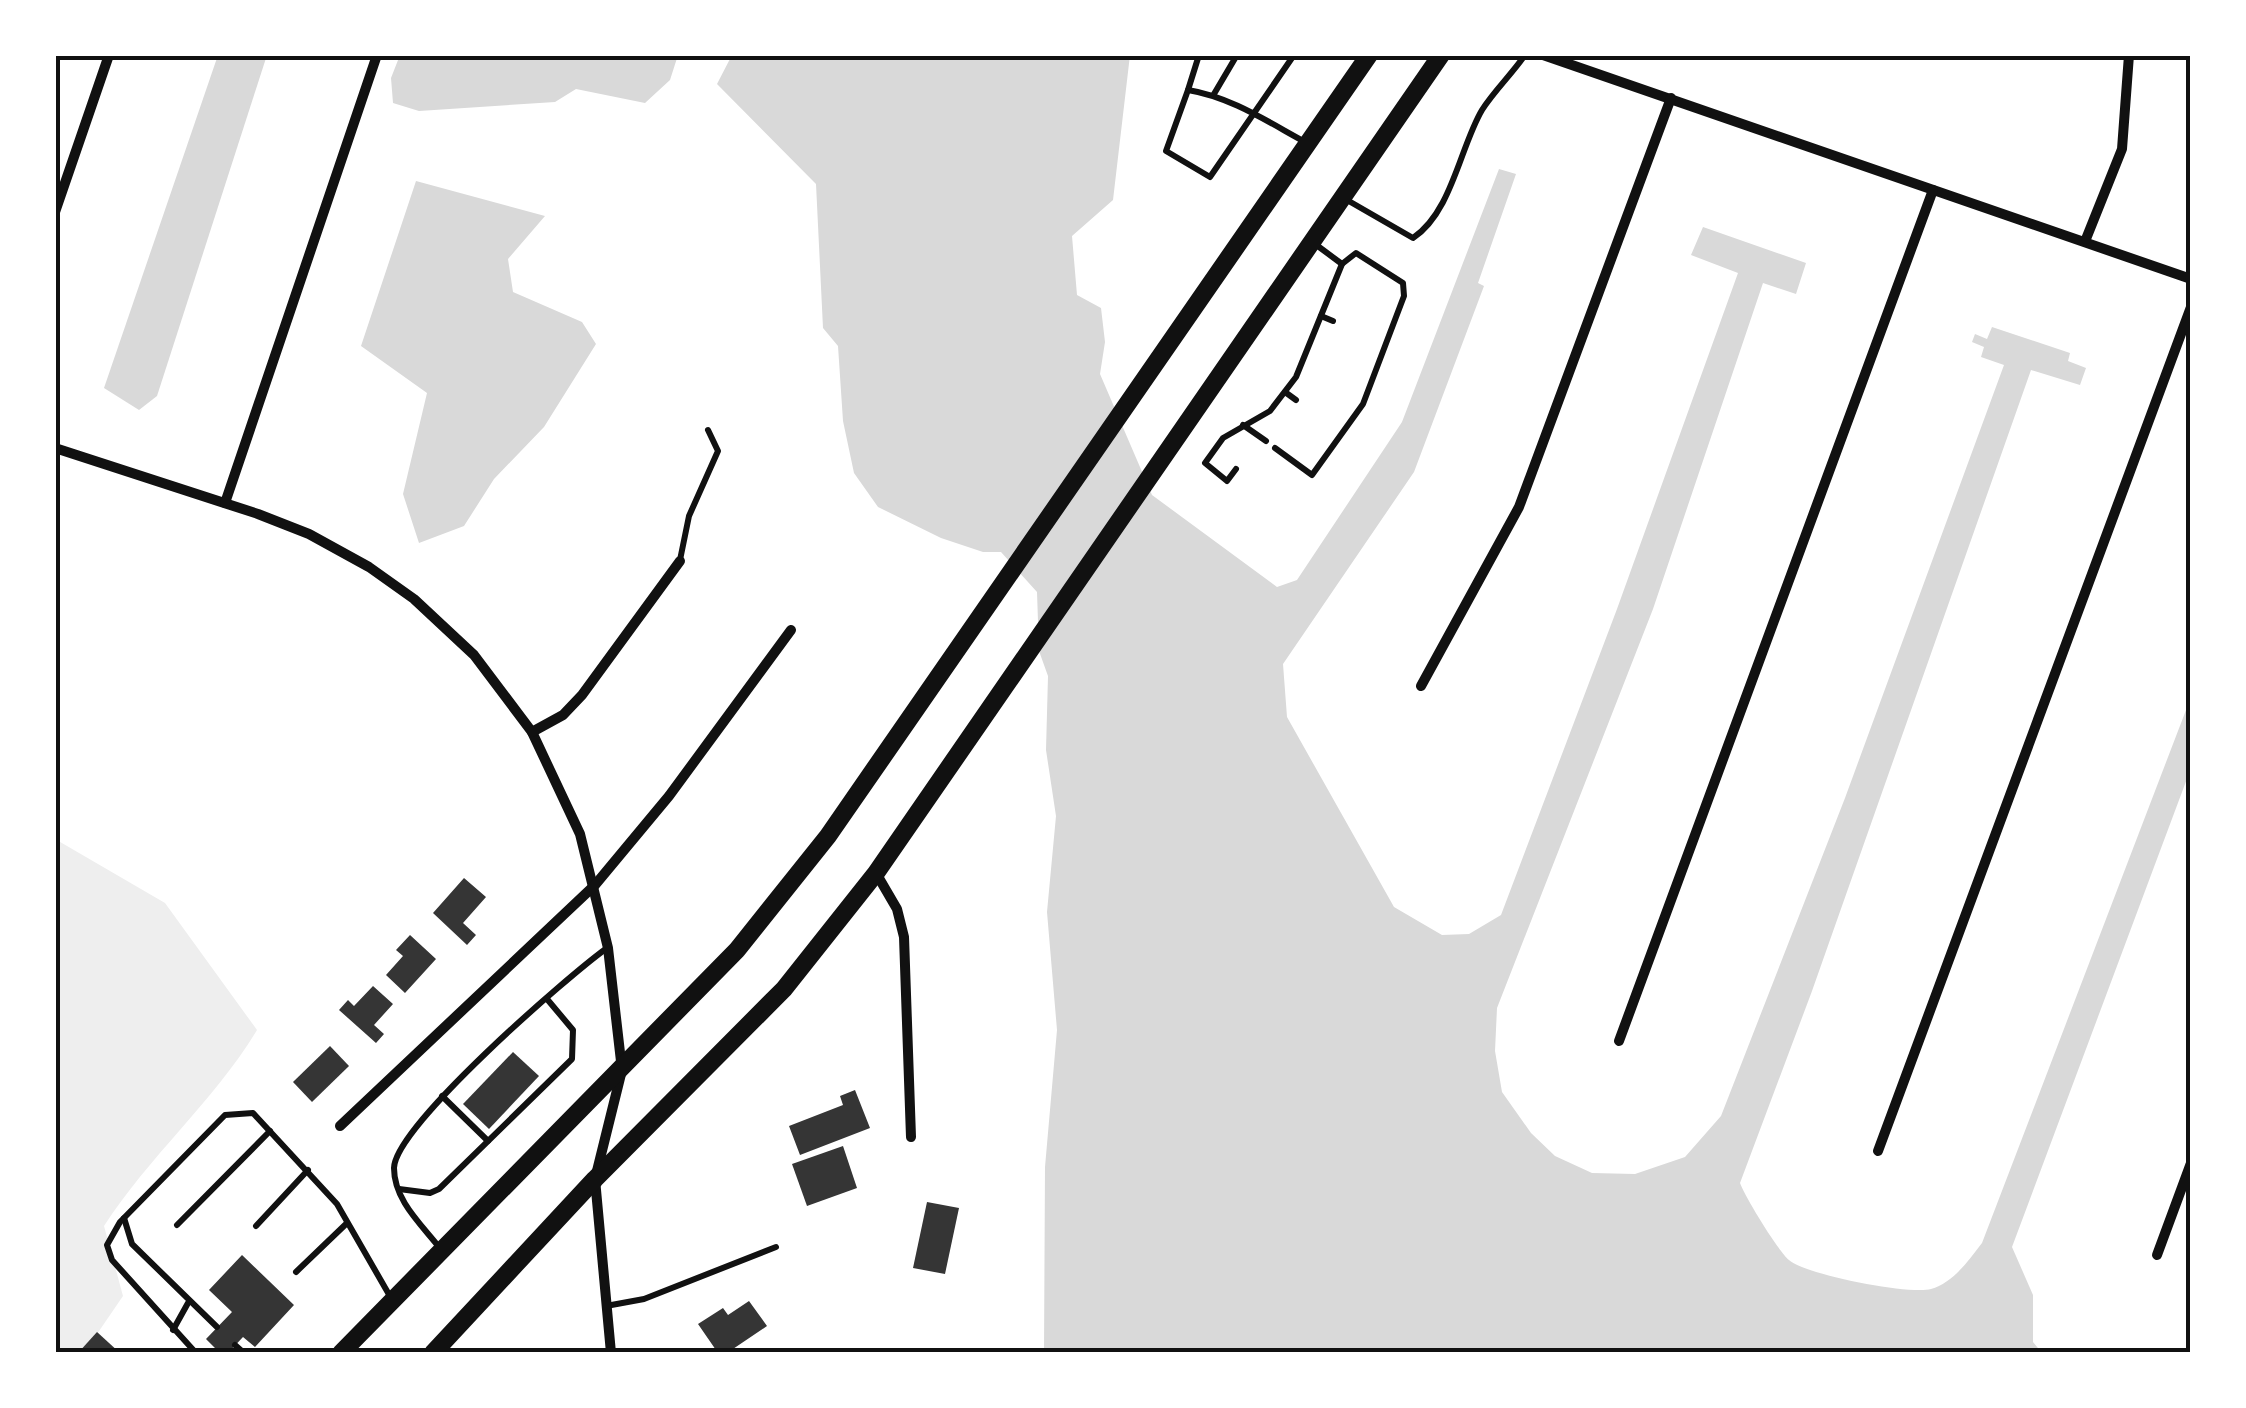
<svg xmlns="http://www.w3.org/2000/svg" width="2246" height="1408" font-family="Cabin,sans-serif">
  <style>
    .green { fill: #eee }
    .water { fill: #d9d9d9 }
    .building { fill: #353535 }
    .lines { fill: none; stroke-linecap: round; stroke-linejoin: round }
    .service { stroke: #111; stroke-width: 6 }
    .minor { stroke: #111; stroke-width: 10 }
    .primary { stroke: #111; stroke-width: 18 }
    .neatline { fill: none; stroke: #111; stroke-width: 4 }
  </style>
  <rect width="100%" height="100%" fill="#fff"/>
  <path class="green" d="M55,839l110,64 92,127c-43,71 -108,126 -153,196l19,70 -26,38 -20,19h-22z"/>
  <g class="water">
    <path d="M218,55h49l-110,341 -18,14 -35,-22z"/>
    <path d="M400,55h278l-8,25 -25,23 -69,-14 -21,13 -136,9 -26,-8 -2,-25z"/>
    <path d="M732,55h398l-17,145 -41,36 5,59 24,13 4,34 -5,32 52,121 125,92 20,-7 105,-158 97,-253 17,5 -38,109 6,3 -70,186 -131,192 4,53 107,190 48,28 27,-1 32,-19 116,-306 121,-336 -47,-18 12,-28 103,36 -10,31 -33,-11 -110,326 -156,399 -2,43 7,41 29,41 24,23 37,17 43,1 50,-17 36,-41 124,-318 159,-433 -23,-8 3,-10 -12,-5 3,-8 12,5 5,-12 78,26 -2,8 18,7 -6,17 -49,-15 -219,621 -72,192c4,12 38,68 49,77 17,15 121,35 142,29 22,-6 38,-29 51,-46l209,-546v71l-179,479 21,48v47l9,11h-998l1,-186 12,-137 -10,-118 9,-96 -10,-66 2,-74 -9,-25 -2,-59 -36,-40h-18l-42,-14 -63,-31 -24,-34 -11,-52 -5,-75 -15,-18 -7,-144 -99,-100z"/>
    <path d="M416,181l129,35 -37,43 5,33 69,30 14,22 -52,83 -50,52 -30,47 -45,17 -16,-49 24,-101 -66,-47z"/>
  </g>
  <g class="building">
    <path d="M464,878l22,19 -23,26 13,12 -9,10 -34,-32z"/>
    <path d="M410,935l26,24 -31,34 -19,-18 17,-19 -7,-6z"/>
    <path d="M373,986l20,18 -19,21 10,9 -8,9 -37,-33 9,-10 6,6z"/>
    <path d="M330,1046l19,20 -37,36 -19,-20z"/>
    <path d="M513,1052l26,24 -50,53 -26,-25z"/>
    <path d="M855,1090l15,38 -70,27 -11,-29 54,-21 -3,-9z"/>
    <path d="M843,1146l14,42 -50,18 -15,-42z"/>
    <path d="M927,1202l32,6 -14,66 -32,-6z"/>
    <path d="M242,1255l52,50 -39,42 -12,-10 -15,16h-8l-14,-14 26,-27 -23,-22z"/>
    <path d="M749,1301l18,25 -40,27h-9l-20,-29 25,-16 5,7z"/>
    <path d="M97,1332l23,21h-42z"/>
  </g>
  <g class="lines">
    <g class="service">
      <path d="M1294,55l-84,122 -44,-26 22,-61c43,7 80,32 119,53"/>
      <path d="M1188,90l11,-35"/>
      <path d="M1214,94l23,-39"/>
      <path d="M1347,200l66,38c39,-26 47,-91 69,-128 12,-19 30,-36 43,-55"/>
      <path d="M1315,244l27,20"/>
      <path d="M1321,316l12,5"/>
      <path d="M1285,392l11,8"/>
      <path d="M1243,425l23,16"/>
      <path d="M1236,469l-9,12 -22,-18 18,-25 47,-27 26,-34 46,-113 14,-11 47,30 1,13 -41,108 -51,71 -37,-27"/>
      <path d="M680,560l9,-44 29,-65 -10,-21"/>
      <path d="M442,1096l46,45"/>
      <path d="M399,1189l31,4 9,-4 133,-130 1,-29 -26,-31"/>
      <path d="M124,1218l8,26 85,83"/>
      <path d="M177,1225l93,-94"/>
      <path d="M256,1226l52,-56"/>
      <path d="M439,1247c-18,-23 -45,-47 -45,-79 1,-42 174,-192 213,-220"/>
      <path d="M296,1272l50,-48"/>
      <path d="M606,1306l38,-7 132,-52"/>
      <path d="M173,1330l15,-27"/>
      <path d="M235,1345l9,8"/>
      <path d="M196,1353l-84,-93 -5,-15 13,-23 105,-107 28,-2 84,91 54,94"/>
    </g>
    <g class="minor">
      <path d="M1543,55l648,224"/>
      <path d="M55,212l54,-157"/>
      <path d="M2086,239l36,-90 7,-94"/>
      <path d="M55,448l203,66 51,20 60,33 45,32 60,56 58,77 48,102 28,114 14,122 -27,109 16,174"/>
      <path d="M225,503l152,-448"/>
      <path d="M1421,686l98,-179 152,-409"/>
      <path d="M532,732l31,-17 19,-20 98,-134"/>
      <path d="M876,873l21,36 7,28 7,200"/>
      <path d="M1619,1041l314,-851"/>
      <path d="M340,1126l255,-241 74,-89 122,-166"/>
      <path d="M1878,1151l313,-844"/>
      <path d="M2157,1255l34,-92"/>
    </g>
    <g class="primary">
      <path d="M341,1353l396,-403 91,-114 541,-781"/>
      <path d="M433,1353l162,-174 189,-190 92,-116 565,-818"/>
    </g>
  </g>
  <rect width="2246" height="1408" fill="none" stroke="#ffffff" stroke-width="115"/>
  <rect x="58" y="58" width="2130" height="1292" class="neatline"/>
</svg>
